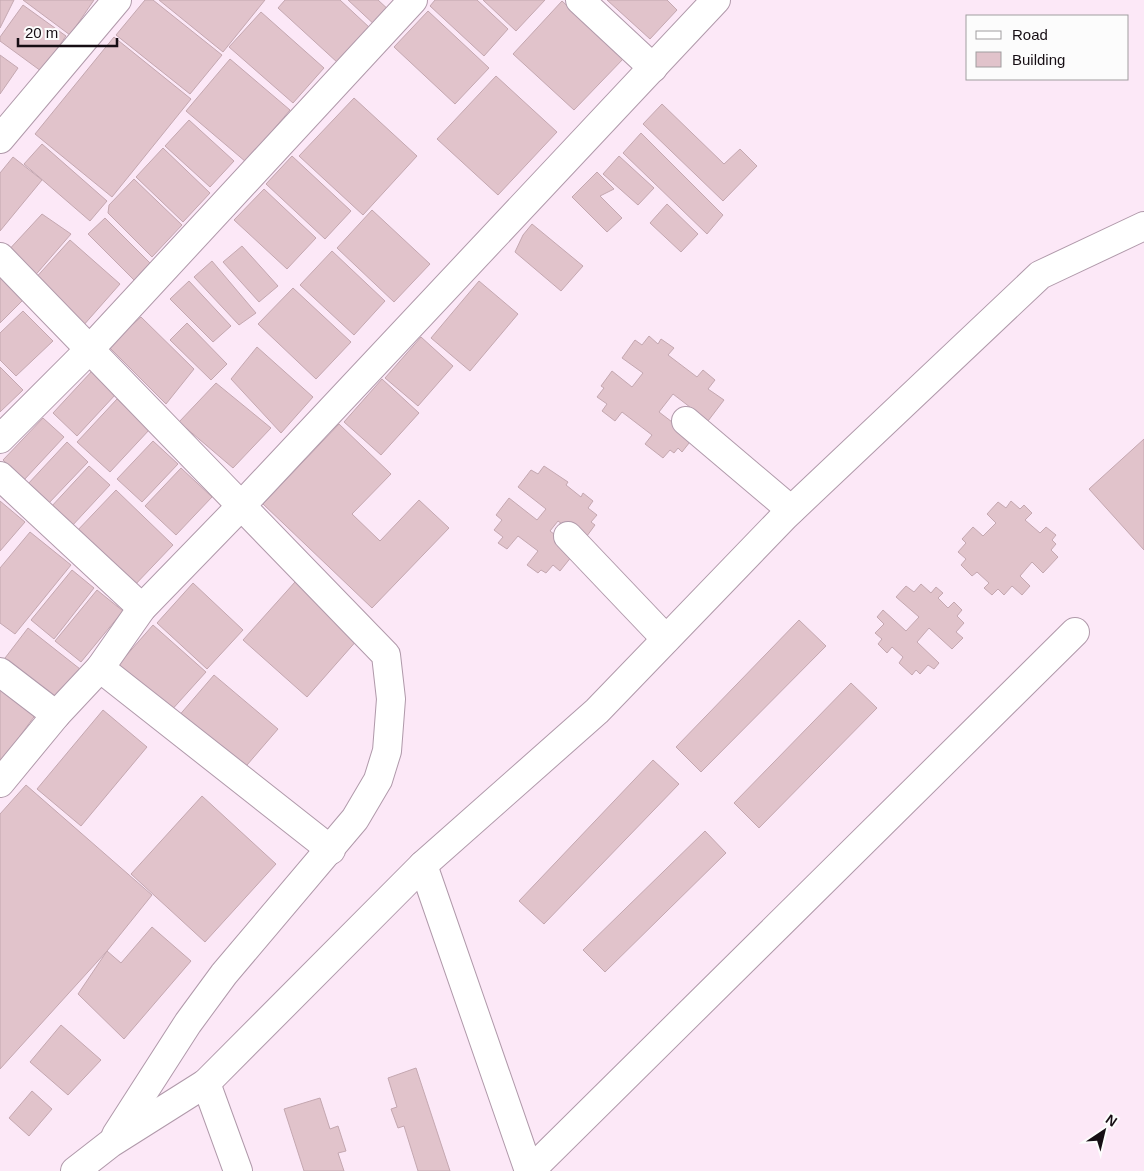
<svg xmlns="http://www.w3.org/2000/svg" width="1144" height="1171" font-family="Helvetica,sans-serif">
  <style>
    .building { fill: #e1c3cb; stroke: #c4a7b0 }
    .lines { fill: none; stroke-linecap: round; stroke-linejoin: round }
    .minor-casing { stroke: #b099aa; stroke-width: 30 }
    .minor { stroke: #fff; stroke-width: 28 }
  </style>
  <rect width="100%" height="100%" fill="#fce8f7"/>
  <g class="building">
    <path d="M0,0h14l-14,28z"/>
    <path d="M23,0h71l-24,35z"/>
    <path d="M145,0h8l69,55 -32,39 -74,-59z"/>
    <path d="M159,0h106l-42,52z"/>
    <path d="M285,0h55l30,28 -32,35 -60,-55z"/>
    <path d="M348,0h30l13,12 -14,15z"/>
    <path d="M435,0h42l31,29 -24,27 -54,-50z"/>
    <path d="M483,0h62l-29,31z"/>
    <path d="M607,0h60l10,10 -27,29z"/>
    <path d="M562,1l62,57 -50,52 -61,-56z"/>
    <path d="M23,5l43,31 -25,35 -41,-30v-4z"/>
    <path d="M428,11l61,57 -34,36 -61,-57z"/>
    <path d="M261,12l63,56 -31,35 -64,-56z"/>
    <path d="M114,37l77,62 -79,98 -77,-63z"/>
    <path d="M0,55l18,13 -18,26z"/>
    <path d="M230,59l60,51 -44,52 -60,-51z"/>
    <path d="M496,76l61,56 -59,63 -61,-56z"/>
    <path d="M354,98l63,58 -54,59 -64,-59z"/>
    <path d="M662,104l62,60 16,-15 17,17 -34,35 -80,-77z"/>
    <path d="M189,120l45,41 -24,26 -45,-41z"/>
    <path d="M641,133l82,82 -16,19 -84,-81z"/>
    <path d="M42,144l65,57 -17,20 -66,-57z"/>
    <path d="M163,148l47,45 -27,29 -47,-45z"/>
    <path d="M292,156l59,55 -26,28 -59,-55z"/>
    <path d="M619,156l35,32 -16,17 -35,-31z"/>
    <path d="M13,157l29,23 -42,51v-58z"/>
    <path d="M597,172l17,17 -14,7 22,22 -15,14 -35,-35z"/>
    <path d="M134,179l48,46 -30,32 -44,-44 1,-8z"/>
    <path d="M264,189l52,49 -29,31 -53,-49z"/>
    <path d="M667,204l31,30 -17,18 -31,-29z"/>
    <path d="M372,210l58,54 -36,38 -57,-54z"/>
    <path d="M42,214l29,20 -39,45 -27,-25z"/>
    <path d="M105,218l49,49 -15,18 -51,-51z"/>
    <path d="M532,224l51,42 -22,25 -46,-39 8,-17z"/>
    <path d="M70,240l50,44 -38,43 -50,-45z"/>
    <path d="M242,246l36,40 -19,16 -36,-40z"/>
    <path d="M332,251l53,50 -31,34 -54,-50z"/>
    <path d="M212,261l44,52 -17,12 -45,-48z"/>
    <path d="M0,276l23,24 -23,23z"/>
    <path d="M189,281l42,45 -18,16 -43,-43z"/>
    <path d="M479,281l39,33 -48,57 -39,-33z"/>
    <path d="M293,288l58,54 -35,37 -58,-55z"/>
    <path d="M23,311l30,30 -37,35 -16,-16v-27z"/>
    <path d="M141,317l53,52 -28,35 -58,-58z"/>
    <path d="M187,323l40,41 -16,16 -41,-40z"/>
    <path d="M649,336l9,8 3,-5 13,9 -6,7 29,22 6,-7 12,10 -7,9 16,11 -16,21 -35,-27 -14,18 34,26 -11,14 -4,-4 -4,5 -4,-3 -7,8 -18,-14 7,-9 -30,-23 -7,9 -13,-10 5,-7 -10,-7 7,-9 -3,-2 11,-15 20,16 11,-14 -21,-15 13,-18 7,5z"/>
    <path d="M421,337l32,29 -35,40 -33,-28z"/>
    <path d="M257,347l56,50 -32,36 -50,-54z"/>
    <path d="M0,367l23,23 -23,22z"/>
    <path d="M92,371l24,23 -39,42 -24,-23z"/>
    <path d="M382,379l37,34 -38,42 -37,-33z"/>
    <path d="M216,383l55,45 -38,40 -54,-46z"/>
    <path d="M117,399l33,30 -40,43 -33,-30z"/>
    <path d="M43,418l21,19 -40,43 -21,-20z"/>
    <path d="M339,424l52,50 -39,40 28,27 39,-41 30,28 -77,80 -109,-104z"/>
    <path d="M1144,439v111l-55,-61z"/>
    <path d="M153,441l25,23 -36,38 -25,-23z"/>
    <path d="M67,442l21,20 -40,42 -21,-19z"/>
    <path d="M89,466l21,19 -39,42 -21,-19z"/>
    <path d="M544,466l24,16 -2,3 15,12 2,-4 10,8 -5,7 9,7 -6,7 4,3 -11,15 -26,-19 -8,10 26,20 -16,20 -7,-6 -7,8 -5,-3 -3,3 -11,-8 11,-14 -20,-15 -11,13 -9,-6 5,-6 -9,-7 8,-10 -6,-5 13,-17 28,22 9,-11 -28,-22 13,-17 7,4z"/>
    <path d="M181,468l31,29 -36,38 -31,-29z"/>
    <path d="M116,490l57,55 -41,43 -57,-55z"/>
    <path d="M0,501l25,21 -25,29z"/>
    <path d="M1011,501l9,8 4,-4 8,8 -7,7 15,13 6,-6 10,8 -4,5 4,4 -5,6 7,7 -15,16 -11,-11 -12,14 10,10 -8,9 -10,-9 -8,9 -6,-6 -6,6 -8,-7 5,-5 -12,-11 -5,4 -11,-11 5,-6 -8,-7 8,-9 -4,-4 11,-12 10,9 13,-13 -9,-9 11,-12 8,6z"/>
    <path d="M30,532l41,33 -56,69 -15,-11v-55z"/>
    <path d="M72,570l22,18 -40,51 -23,-19z"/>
    <path d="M295,582l63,57 -51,58 -64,-57z"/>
    <path d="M193,583l50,47 -36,39 -50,-46z"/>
    <path d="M921,584l10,9 5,-6 7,6 -5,5 10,10 6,-6 8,8 -5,6 7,7 -8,9 7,6 -11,11 -23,-21 -12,14 22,21 -5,6 -6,-4 -8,9 -4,-4 -4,5 -13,-12 4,-6 -11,-10 -5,6 -9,-9 4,-5 -7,-6 9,-9 -7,-7 6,-7 23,21 13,-14 -23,-20 10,-11 8,6z"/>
    <path d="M97,590l26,21 -42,51 -26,-21z"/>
    <path d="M799,620l27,26 -125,126 -25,-25z"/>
    <path d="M153,625l53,47 -37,41 -52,-47z"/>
    <path d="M28,628l52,41 -26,34 -52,-41z"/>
    <path d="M214,675l64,54 -37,43 -64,-54z"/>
    <path d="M0,681l39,29 -39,53z"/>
    <path d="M851,683l26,25 -118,120 -25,-25z"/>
    <path d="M103,710l44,37 -66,79 -44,-37z"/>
    <path d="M653,760l26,24 -135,140 -25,-23z"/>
    <path d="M26,785l126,110 -45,56 -107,118v-255z"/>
    <path d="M202,796l74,68 -71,78 -74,-68z"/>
    <path d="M705,831l21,22 -121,119 -22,-22z"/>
    <path d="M152,927l39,34 -67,78 -46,-45 29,-43 14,12z"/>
    <path d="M61,1025l40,35 -33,35 -38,-33z"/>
    <path d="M416,1068l34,103h-32l-14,-45 -6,2 -7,-19 6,-2 -9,-29z"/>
    <path d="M32,1091l20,18 -23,27 -20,-18z"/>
    <path d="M320,1098l10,31 8,-3 8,25 -8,2 6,18h-40l-20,-62z"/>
  </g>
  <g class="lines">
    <g class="minor-casing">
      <g id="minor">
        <path d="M580,0l73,68"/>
        <path d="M0,139l117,-139"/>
        <path d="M0,257l386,398 5,44 -4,52 -9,29 -23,39 -131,155 -36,49 -72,112"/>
        <path d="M686,421l105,89"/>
        <path d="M0,439l90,-90 323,-349"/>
        <path d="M0,476l142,132"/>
        <path d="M568,536l98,103"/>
        <path d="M100,668l231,182"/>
        <path d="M0,672l56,43"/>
        <path d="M0,783l56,-68 44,-47 42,-60 99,-102 475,-506"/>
        <path d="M423,865l106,306"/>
        <path d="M206,1083l32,88"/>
        <path d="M75,1171l36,-28 95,-60 217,-218 174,-154 188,-195 255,-241 104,-49"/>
        <path d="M530,1171l545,-539"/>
      </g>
    </g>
    <use href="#minor" class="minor"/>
  </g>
  <rect x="966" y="15" width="162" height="65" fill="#fcfcfc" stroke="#a09d9f"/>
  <rect x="976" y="31" width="25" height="8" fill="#ffffff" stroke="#a09d9f"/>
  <text x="1012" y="40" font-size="15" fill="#160e14">Road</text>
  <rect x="976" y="52" width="25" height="15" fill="#e1c3cb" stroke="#a09d9f"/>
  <text x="1012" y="65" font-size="15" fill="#160e14">Building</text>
  <g transform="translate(1104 1131) rotate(35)" stroke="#fcfcfc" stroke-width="4" paint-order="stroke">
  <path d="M0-4L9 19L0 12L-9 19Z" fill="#160e14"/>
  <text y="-8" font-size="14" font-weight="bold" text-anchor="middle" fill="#160e14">N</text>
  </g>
  <path d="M18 38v8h99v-8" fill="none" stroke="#160e14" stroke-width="2.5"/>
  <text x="25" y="38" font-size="15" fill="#160e14" stroke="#fcfcfc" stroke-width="4" paint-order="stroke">20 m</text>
</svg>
